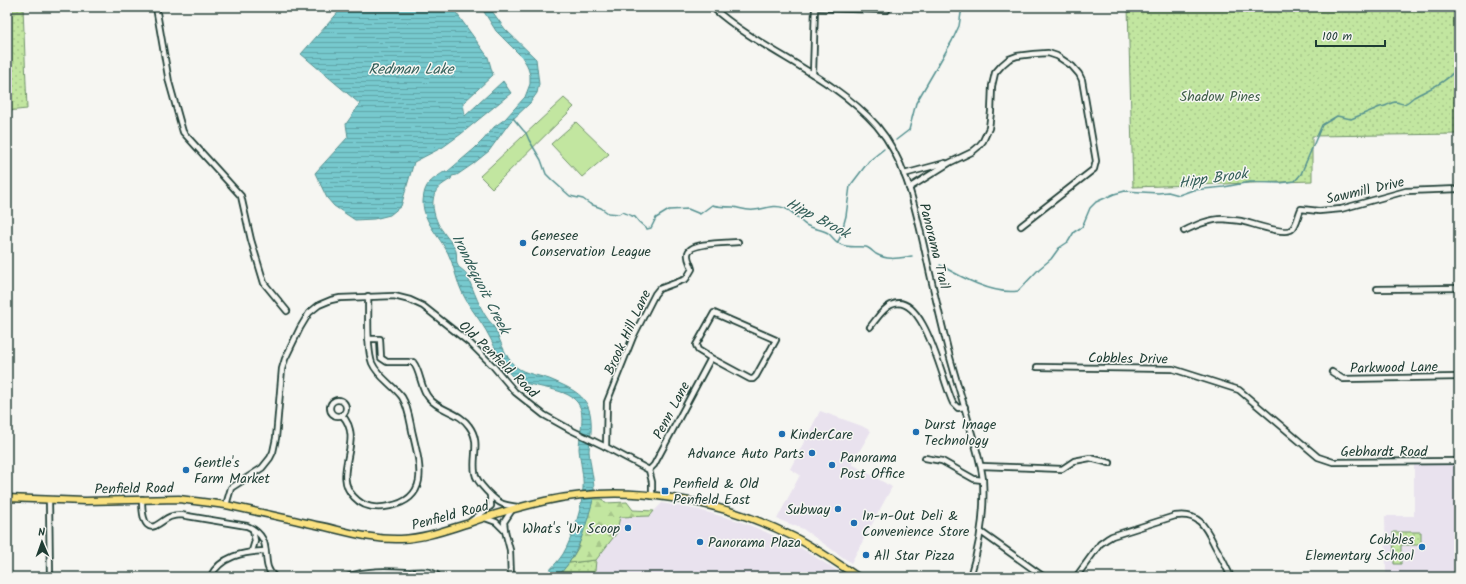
<svg xmlns="http://www.w3.org/2000/svg" width="1466" height="584" font-family="Kalam,sans-serif">
  <style>
    .built { fill: #e9e2ee }
    .grass { fill: url(#grass-dots); stroke: #70926a }
    .forest { fill: url(#forest-firs); stroke: #70926a }
    .pitch { fill: #c2e6a0; stroke: #70926a }
    .water { fill: url(#water-rules); stroke: #549190 }
    .lines { fill: none; stroke-linecap: round; stroke-linejoin: round }
    .stream { stroke: #549190; stroke-width: 1.5 }
    .minor-casing { stroke: #1f3d34; stroke-width: 8 }
    .major-casing { stroke: #1f3d34; stroke-width: 9 }
    .minor { stroke: #f6f6f2; stroke-width: 4.5 }
    .major { stroke: #fae180; stroke-width: 6 }
    .poi-dot { fill: #1f6fb2; stroke: #f6f6f2; stroke-width: 1.5 }
    .labels { text-anchor: middle; stroke-width: 3; stroke-linejoin: round; paint-order: stroke }
    .park-label { font-size: 14px; fill: #405f4a; stroke: #f6f6f2 }
    .street-label { font-size: 14px; fill: #1f3d34; stroke: #f6f6f2 }
    .poi-label { font-size: 14px; fill: #1f3d34; stroke: #f6f6f2; text-anchor: start }
    .water-label { font-size: 15px; font-style: italic; fill: #35605a; stroke: #f6f6f2 }
  </style>
  <defs>
    <pattern id="grass-dots" width="8" height="8" patternUnits="userSpaceOnUse"><rect width="8" height="8" fill="#c2e6a0"/><path d="M2 2h.1M6 6h.1" fill="none" stroke="#a6c68a" stroke-width="1.8" stroke-linecap="round"/></pattern>
    <pattern id="forest-firs" width="22" height="20" patternUnits="userSpaceOnUse"><rect width="22" height="20" fill="#c2e6a0"/><path d="M5 1l3.5 6h-7zM16 11l3.5 6h-7z" fill="#a6c68a"/></pattern>
    <pattern id="water-rules" width="6" height="5" patternUnits="userSpaceOnUse"><rect width="6" height="5" fill="#77c9ce"/><path d="M0 2.5h6" fill="none" stroke="#61a4a8"/></pattern>
  </defs>
  <rect width="100%" height="100%" fill="#f6f6f2"/>
  <filter id="ink" filterUnits="userSpaceOnUse"><feTurbulence type="fractalNoise" baseFrequency=".025" numOctaves="2"/><feDisplacementMap in="SourceGraphic" scale="8" xChannelSelector="R" yChannelSelector="G"/><feConvolveMatrix kernelMatrix="1 2 1 2 8 2 1 2 1" color-interpolation-filters="sRGB"/></filter>
  <g filter="url(#ink)">
    <g class="built">
      <path d="M820,411l42,15 9,5 -19,33 40,23 -41,76 -48,-34 -26,-10 23,-44 -10,-6z"/>
      <path d="M1414,464h45v113h-73l-1,-61h29z"/>
      <path d="M662,503l37,7 40,11 20,8 42,19 46,29h-255l3,-6 1,-11 20,-26 4,-17 30,-2z"/>
    </g>
    <g class="grass">
      <path d="M7,7h16l4,102 -20,2z"/>
      <path d="M1128,7h331v127l-147,2v45l-179,6z"/>
      <path d="M1393,532h28v13h-20v19h-7z"/>
      <path d="M596,560l-1,11 -3,6h-35l12,-14z"/>
    </g>
    <path class="forest" d="M593,499h9l3,4 22,-1 6,8 21,1 -4,5 -30,1 -4,17 -20,26 -27,3 9,-15z"/>
    <g class="pitch">
      <path d="M564,98l10,9 -82,81 -12,-12z"/>
      <path d="M576,122l33,32 -27,23 -31,-33z"/>
    </g>
    <g class="water">
      <path d="M343,7h109l36,50 5,18 -30,28 2,13 38,-35 8,12 -50,41 -18,13 -29,15 -13,44 -11,9 -16,4 -19,1 -21,-14 -7,-8 -12,-25 33,-36 -2,-13 14,-20 -59,-50z"/>
      <path d="M481,7h8l16,22 31,30 3,25 -2,9 -7,10 -20,19 -21,29 -16,13 -16,11 -5,1 -1,3c-10,6 -17,10 -18,22 -1,9 4,23 9,29 4,7 11,13 14,21 1,4 0,8 1,12 1,6 7,6 9,11 8,15 14,39 27,51 7,13 11,31 22,41 10,9 27,9 39,15 28,12 39,20 37,52 0,6 -2,12 -2,18 1,15 6,30 5,46 -9,30 -14,57 -37,80h-13c6,-8 14,-15 19,-23 9,-15 20,-49 20,-66 1,-13 -3,-26 -4,-39 0,-12 6,-32 1,-42 -9,-22 -51,-17 -67,-30 -12,-11 -16,-27 -24,-41 -8,-16 -20,-28 -27,-44 -6,-12 -8,-27 -14,-39 -9,-17 -25,-32 -25,-51 1,-18 7,-21 21,-30h3l27,-23 10,-10 10,-12 11,-8 20,-22 5,-13v-9l-3,-10 -5,-8 -26,-26z"/>
    </g>
    <g class="lines">
      <g class="stream">
        <path d="M513,118l10,12 3,3 3,7 12,20 5,14 7,7 17,15 13,3 7,5 11,4 7,5 11,1 3,-2 13,5 4,5 8,7 4,-1 5,-10 13,-8 19,-1 12,5 12,-9c7,2 14,2 21,2 7,1 14,4 21,3 11,-1 20,-6 30,-2 10,3 14,12 22,17 7,4 15,4 22,8 5,4 8,10 14,12 7,3 16,1 24,2 4,1 7,5 10,7 12,7 23,4 36,2"/>
        <path d="M896,140l13,-10 7,-27 36,-62 7,-15 3,-19"/>
        <path d="M837,243l3,-5 6,-22 4,-30 19,-25 15,-12"/>
        <path d="M940,265c21,12 53,30 78,26l21,-22 12,-10 8,-11 9,-6 6,-10 8,-5 8,-19 6,-6 18,-8 11,-3 33,2 10,-1 11,3 14,-5 31,-3 26,-5 30,1 15,-2 6,-7 21,-49 15,-9 14,3 29,-12c7,0 9,-4 15,-5 3,0 5,2 9,2 4,-1 7,-5 10,-7 16,-9 35,-15 45,-32"/>
      </g>
      <g class="minor-casing">
        <g id="minor">
          <path d="M156,7l13,75 14,50 58,64 10,44 13,43 23,28"/>
          <path d="M712,7c50,45 119,67 165,119 29,34 38,81 48,125 7,33 15,66 23,99 7,27 16,54 23,81 5,16 10,32 12,49 2,34 -3,65 -13,97"/>
          <path d="M815,8l72,2"/>
          <path d="M813,74l2,-67"/>
          <path d="M904,174l41,-11"/>
          <path d="M909,188l40,-25 23,-11 6,-5 5,-6 6,-13 2,-16 1,-26 3,-13 7,-8 7,-6 8,-3 16,-2 15,-1 9,3 15,10 7,8 3,6 14,81 -2,8 -73,57"/>
          <path d="M1184,231c12,-6 25,-12 39,-12 6,1 12,1 18,2 10,2 44,15 51,8 5,-4 6,-14 9,-20l18,2 22,-2 65,-18 53,-2"/>
          <path d="M1377,289l82,-1"/>
          <path d="M870,327c6,-7 12,-18 21,-22 33,-16 52,79 62,98l5,5 7,-1"/>
          <path d="M368,339h12l1,19 6,4h26c8,10 7,26 16,36 10,13 31,14 40,28 12,16 3,30 6,47 1,9 20,28 28,31 5,2 11,2 15,3"/>
          <path d="M1037,367l136,2 66,21 79,67 15,5 126,-1"/>
          <path d="M1332,372l11,7 116,-2"/>
          <circle cx="338" cy="408" r="8"/>
          <path d="M342,415c24,26 -12,58 12,82 10,11 22,12 36,9 40,-8 30,-41 23,-71 -3,-12 -4,-27 -11,-38 -9,-12 -24,-20 -30,-34 -6,-17 -3,-48 -4,-67"/>
          <path d="M606,447l1,-45 26,-65 22,-43 4,-5 27,-10 6,-10c-1,-5 -5,-10 -4,-15 0,-12 41,-11 50,-12"/>
          <path d="M925,458l17,3 32,18 9,1"/>
          <path d="M981,466l81,3 12,-8 16,-3 20,5"/>
          <path d="M649,470l5,-5 57,-107 39,21h3l3,-3 20,-36 -62,-27 -18,32 2,5 13,8"/>
          <path d="M142,499c0,7 0,32 13,27 10,-5 12,-11 26,-11l66,11c31,13 10,38 28,51"/>
          <path d="M49,500l1,77"/>
          <path d="M226,505l5,-17 31,-20 8,-10 3,-6 3,-14 6,-69 3,-10 15,-31 9,-15 10,-8 12,-5 9,-2 54,-2 16,4 13,6 48,38 22,22 22,26 29,23 27,15 35,17 43,23 3,12v14"/>
          <path d="M485,518l11,4 9,9"/>
          <path d="M471,521l20,-15 -1,-11"/>
          <path d="M981,532l63,45"/>
          <path d="M252,551l3,-10 -2,-11"/>
          <path d="M210,577c11,-21 33,-25 55,-26"/>
          <path d="M347,577c20,-7 39,-6 60,-5 11,0 24,-3 32,5"/>
          <path d="M511,577l-1,-27 -5,-19 -1,-9 8,-12"/>
          <path d="M1076,577l24,-33 7,-5 5,-3 63,-20c25,-4 31,12 40,30 6,10 11,21 16,31"/>
        </g>
      </g>
      <g class="major-casing">
        <path id="major" d="M7,498l78,3 94,-2 47,6c33,7 66,15 100,22 25,6 49,13 75,12 24,-1 45,-9 68,-16 24,-9 51,-16 76,-22 82,-18 174,-2 249,36 22,11 43,26 64,40"/>
      </g>
      <use href="#minor" class="minor"/>
      <use href="#major" class="major"/>
    </g>
  </g>
  <g class="poi-dot">
    <circle cx="523" cy="243" r="4"/>
    <circle cx="916" cy="432" r="4"/>
    <circle cx="782" cy="434" r="4"/>
    <circle cx="812" cy="453" r="4"/>
    <circle cx="832" cy="465" r="4"/>
    <circle cx="186" cy="470" r="4"/>
    <rect x="661" y="487" width="8" height="8" rx="2"/>
    <circle cx="838" cy="509" r="4"/>
    <circle cx="854" cy="523" r="4"/>
    <circle cx="628" cy="528" r="4"/>
    <circle cx="700" cy="542" r="4"/>
    <circle cx="1422" cy="547" r="4"/>
    <circle cx="866" cy="555" r="4"/>
  </g>
  <g class="labels">
    <g class="park-label">
      <text x="1220" y="101">Shadow Pines</text>
    </g>
    <g class="street-label">
      <text transform="translate(1365 190) rotate(-13)" y="5">Sawmill Drive</text>
      <text transform="translate(935 246) rotate(76)" y="5">Panorama Trail</text>
      <text transform="translate(627 332) rotate(-65)" y="5">Brook Hill Lane</text>
      <text transform="translate(1128 358) rotate(1)" y="5">Cobbles Drive</text>
      <text transform="translate(499 359) rotate(44)" y="5">Old Penfield Road</text>
      <text transform="translate(1394 367) rotate(-1)" y="5">Parkwood Lane</text>
      <text transform="translate(671 410) rotate(-62)" y="5">Penn Lane</text>
      <text x="1384" y="456">Gebhardt Road</text>
      <text transform="translate(134 488) rotate(-1)" y="5">Penfield Road</text>
      <text transform="translate(450 515) rotate(-15)" y="5">Penfield Road</text>
    </g>
    <g class="poi-label">
      <text x="531" y="240">Genesee<tspan x="531" dy="16">Conservation League</tspan></text>
      <text x="924" y="429">Durst Image<tspan x="924" dy="16">Technology</tspan></text>
      <text x="790" y="439">KinderCare</text>
      <text x="804" y="458" text-anchor="end">Advance Auto Parts</text>
      <text x="840" y="462">Panorama<tspan x="840" dy="16">Post Office</tspan></text>
      <text x="194" y="467">Gentle's<tspan x="194" dy="16">Farm Market</tspan></text>
      <text x="673" y="488">Penfield &amp; Old<tspan x="673" dy="16">Penfield East</tspan></text>
      <text x="830" y="514" text-anchor="end">Subway</text>
      <text x="862" y="520">In-n-Out Deli &amp;<tspan x="862" dy="16">Convenience Store</tspan></text>
      <text x="620" y="533" text-anchor="end">What's 'Ur Scoop</text>
      <text x="1414" y="544" text-anchor="end">Cobbles<tspan x="1414" dy="16">Elementary School</tspan></text>
      <text x="708" y="547">Panorama Plaza</text>
      <text x="874" y="560">All Star Pizza</text>
    </g>
    <g class="water-label">
      <text x="411" y="74">Redman Lake</text>
      <text transform="translate(1213 178) rotate(-8)" y="5">Hipp Brook</text>
      <text transform="translate(818 218) rotate(28)" y="5">Hipp Brook</text>
      <text transform="translate(481 284) rotate(63)" y="5">Irondequoit Creek</text>
    </g>
  </g>
  <rect width="1466" height="584" fill="none" stroke="#f6f6f2" stroke-width="24"/>
  <rect x="12" y="12" width="1442" height="560" fill="none" stroke="#1f3d34" stroke-width="1.5" filter="url(#ink)"/>
  <g transform="translate(42 542) rotate(358)" stroke="#f6f6f2" stroke-width="3" paint-order="stroke">
  <path d="M0-3L7 15L0 10L-7 15Z" fill="#1f3d34"/>
  <text y="-6" font-size="11" font-weight="bold" text-anchor="middle" fill="#1f3d34">N</text>
  </g>
  <path d="M1316 40v6h69v-6" fill="none" stroke="#1f3d34" stroke-width="2"/>
  <text x="1322" y="40" font-size="12" fill="#1f3d34" stroke="#f6f6f2" stroke-width="3" paint-order="stroke">100 m</text>
</svg>
